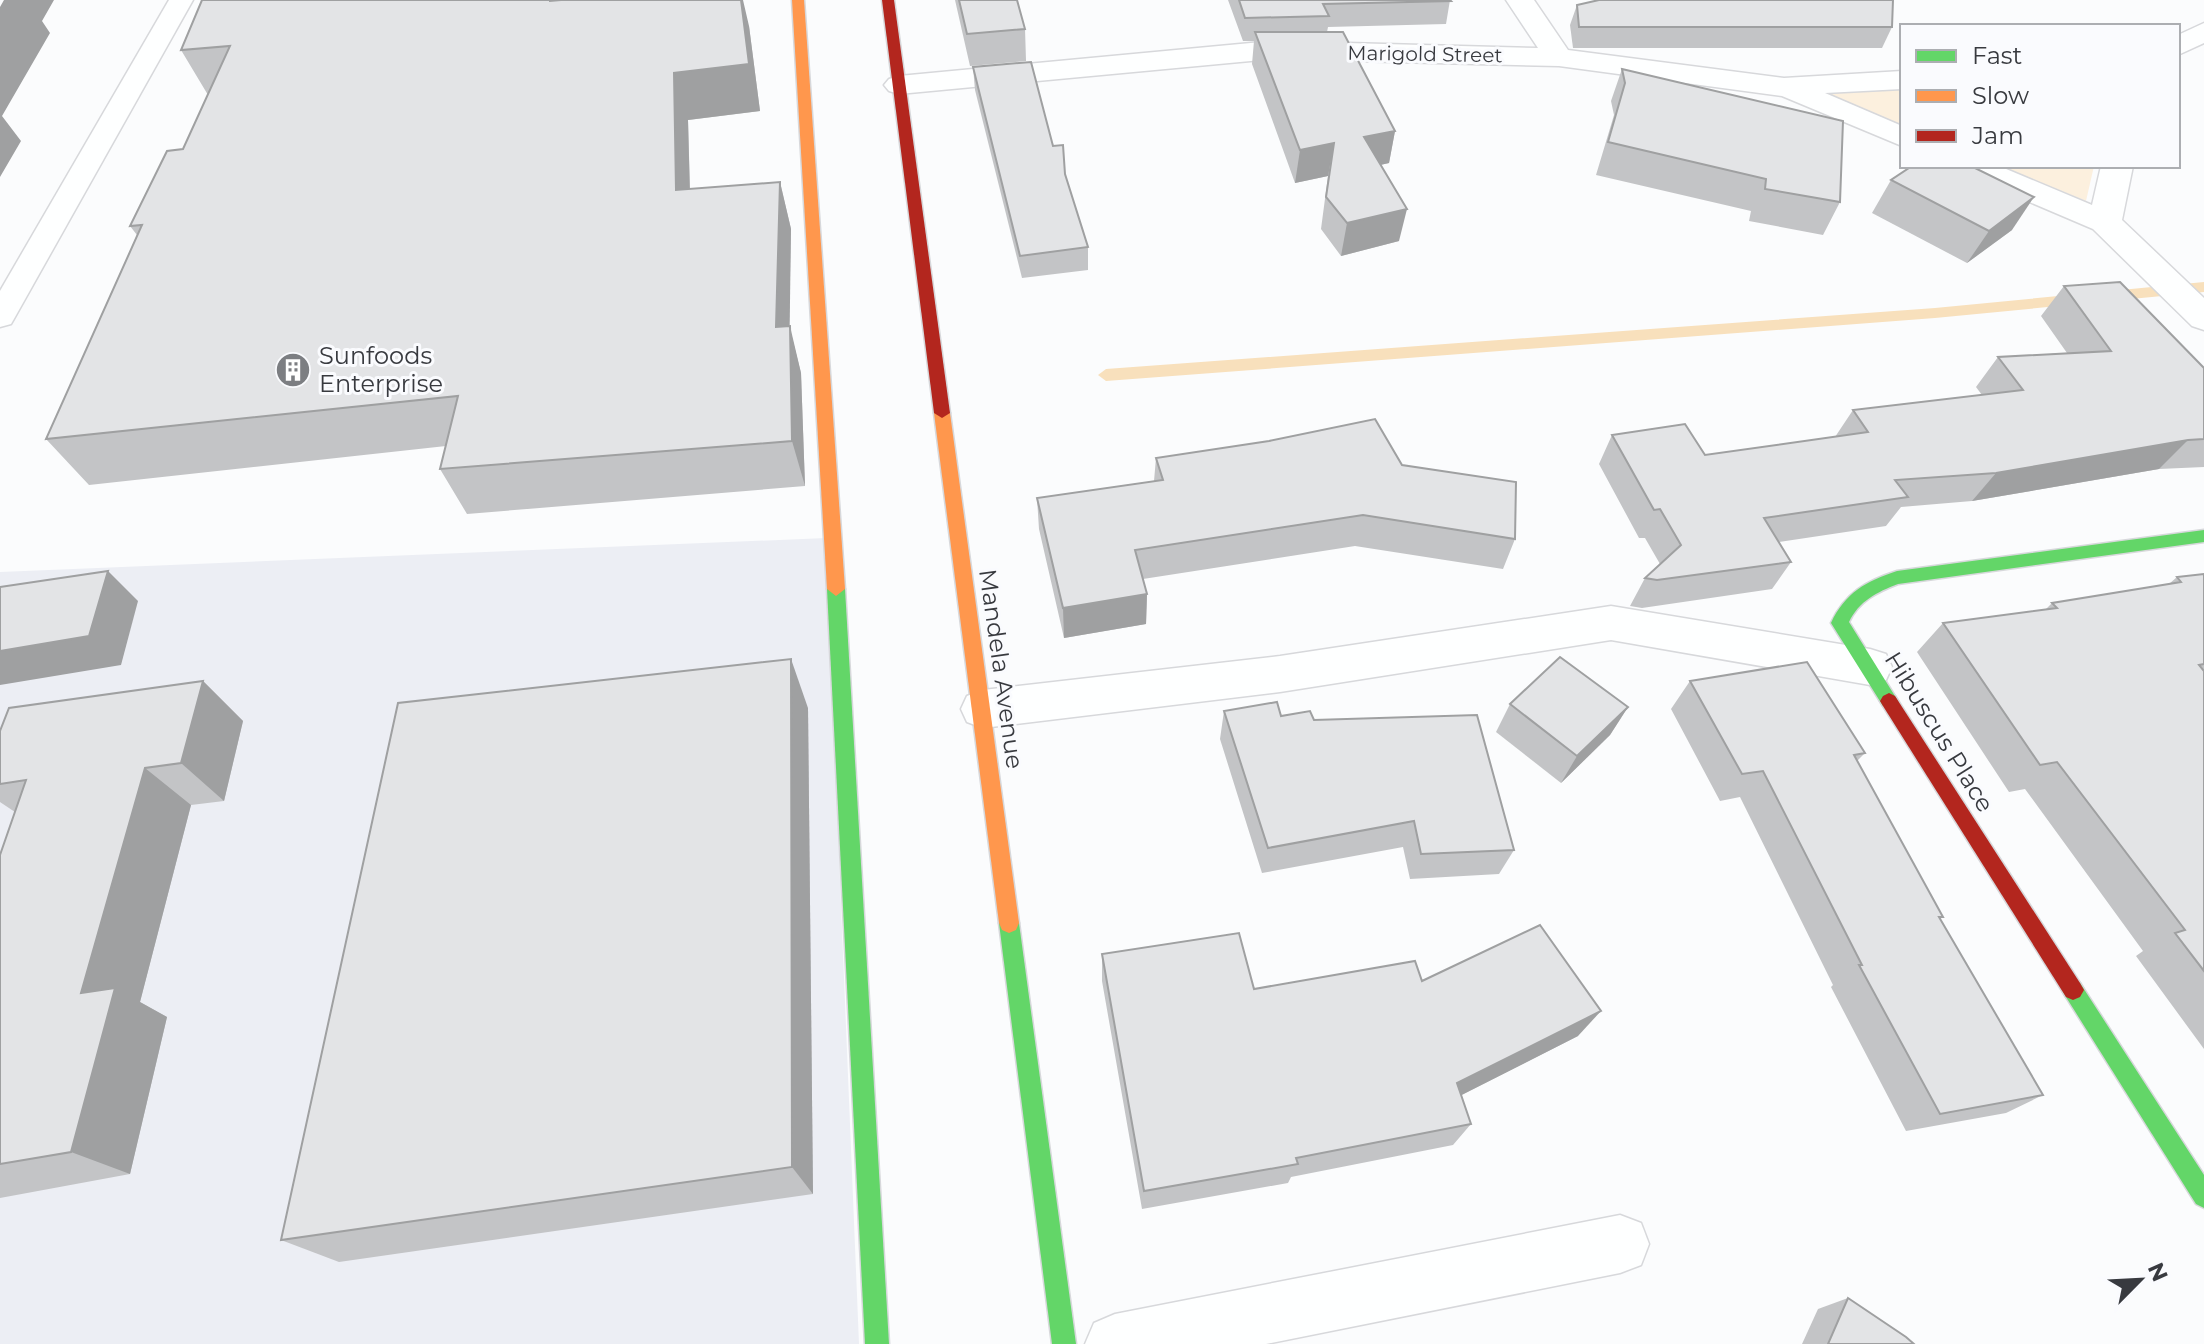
<svg xmlns="http://www.w3.org/2000/svg" width="2204" height="1344" font-family="Montserrat,sans-serif">
  <style>
    .built { fill: #eceef4 }
    .green { fill: #fcf0de }
    .lines { fill: none; stroke-linecap: round; stroke-linejoin: round }
    .stream { fill: #f8e0bc; fill-rule: evenodd }
    .lane-casing { stroke: #d7d8db; stroke-width: 3 }
    .street-casing { stroke: #d7d8db; stroke-width: 3 }
    .fast-casing { stroke: #d7d8db; stroke-width: 3 }
    .slow-casing { stroke: #d7d8db; stroke-width: 3 }
    .jam-casing { stroke: #d7d8db; stroke-width: 3 }
    .lane { fill: #feffff; fill-rule: evenodd }
    .street { fill: #feffff; fill-rule: evenodd }
    .fast { fill: #63d668; fill-rule: evenodd }
    .slow { fill: #ff974d; fill-rule: evenodd }
    .jam { fill: #b3261e; fill-rule: evenodd }
    .wall { fill: #c3c4c6 }
    .shaded-wall { fill: #9fa0a1 }
    .building { fill: #e3e4e6; stroke: #9fa0a1; stroke-width: 2 }
    .labels { text-anchor: middle; stroke-width: 6; stroke-linejoin: round; paint-order: stroke }
    .far-street-label { font-size: 20px; fill: #383a3f; stroke: #fafbfe }
    .poi-label { font-size: 24px; fill: #383a3f; stroke: #fafbfe; text-anchor: start }
    .street-label { font-size: 24px; fill: #383a3f; stroke: #fafbfe }
  </style>
  <rect width="100%" height="100%" fill="#fbfcfd"/>
  <path class="built" d="M826,538l33,806h-859v-772z"/>
  <g class="green">
    <path d="M1902,88v39l-84,-34z"/>
    <path d="M1999,166h95l-8,35z"/>
  </g>
  <g class="lines">
    <path class="stream" d="M2204,282v10l-269,26 -829,63 -8,-6 8,-6 829,-61z"/>
    <g class="lane-casing">
      <path id="lane" d="M169,0h24l-178,317 -4,7 -11,3v-36z"/>
    </g>
    <g class="street-casing">
      <g id="street">
        <path d="M1506,0h28l34,50 216,28 118,-7v18l-77,4 77,33v20l-120,-50 -223,-30 -287,-7 -373,35 -10,-3 -5,-6 5,-6 10,-3 373,-35 266,7z"/>
        <path d="M2204,23v20l-26,12v-20z"/>
        <path d="M1956,166h43l93,39 9,-39h32l-11,54 82,78v32l-12,-4 -99,-97 -132,-56z"/>
        <path d="M1611,606l259,43 16,5 6,13 -6,13 -16,5 -259,-45 -331,52 -297,36 -16,-6 -6,-13 6,-13 16,-6 297,-34z"/>
        <path d="M1620,1215l21,8 8,21 -8,21 -21,8 -354,71h-181l9,-21 21,-9z"/>
      </g>
    </g>
    <g class="fast-casing">
      <g id="fast">
        <path d="M2204,530v12l-306,42c-21,8 -39,17 -49,38l49,79 -3,5h-12l-52,-83c14,-30 35,-42 66,-52z"/>
        <path d="M836,582l9,7 44,755h-24l-38,-755z"/>
        <path d="M1009,913l7,3 3,7 57,421h-24l-53,-421 3,-7z"/>
        <path d="M2073,980l7,3 124,192v33l-8,-4 -130,-207 -4,-7 4,-7z"/>
      </g>
    </g>
    <g class="slow-casing">
      <g id="slow">
        <path d="M792,0h12l41,589 -9,7 -9,-7z"/>
        <path d="M942,408l8,5 69,510 -3,7 -7,3 -7,-3 -3,-7 -65,-510z"/>
      </g>
    </g>
    <g class="jam-casing">
      <g id="jam">
        <path d="M882,0h12l56,413 -8,5 -8,-5z"/>
        <path d="M1889,693l6,3 185,287 4,7 -4,7 -7,3 -7,-3 -183,-291 -3,-5 3,-5z"/>
      </g>
    </g>
    <use href="#lane" class="lane"/>
    <use href="#street" class="street"/>
    <use href="#fast" class="fast"/>
    <use href="#slow" class="slow"/>
    <use href="#jam" class="jam"/>
  </g>
  <g class="wall">
    <path d="M202,0l547,26 11,85 -72,9 2,69 90,-7 11,47 -2,97 12,47 4,113 -338,28 -27,-45 6,-23 -357,39 -43,-46 91,-204 -7,-9 53,-77 25,-54 -27,-45z"/>
    <path d="M955,0h62l8,29 1,32 -56,5z"/>
    <path d="M1228,0h222l-4,24 -118,3 -1,5 68,99 -6,32 -9,2 19,76 -58,15 -20,-27 7,-53 -33,7 -43,-119 2,-23h-11z"/>
    <path d="M1577,5l315,22 -10,21h-309l-3,-23z"/>
    <path d="M973,67l80,79 12,28 23,73v23l-66,8 -47,-188z"/>
    <path d="M1622,69l218,133 -17,33 -74,-14 2,-10 -155,-36 18,-60 -3,-14z"/>
    <path d="M1891,180l121,50 -45,33 -95,-50z"/>
    <path d="M2064,286l140,82v99l-45,2 -187,32 -71,6 -15,19 -107,16 12,20 -19,27 -130,19 -12,-2 15,-28 15,-14 -15,-26h-6l-40,-74 13,-29 93,20 130,-18 18,-27 129,-15 -6,-8 22,-30 69,-4 -26,-37z"/>
    <path d="M1156,458l246,7 113,74 -12,30 -148,-23 -212,33 4,15 -1,30 -82,14 -25,-109 -2,-31 117,-17z"/>
    <path d="M2204,574v475l-68,-93 7,-5 -118,-162 -16,3 -92,-140 26,-29 102,-13 7,-7 117,-19 8,-7z"/>
    <path d="M203,681l40,40 -19,80 -33,4 -51,197 27,15 -37,157 -130,24v-343l15,-43 -15,-10v-71z"/>
    <path d="M1690,681l175,72 -8,8 86,156 -3,2 103,176 -37,18 -100,18 -75,-144 2,-2 -93,-188 -20,4 -49,-92z"/>
    <path d="M1510,704l118,3 -18,28 -49,48 -65,-51z"/>
    <path d="M808,708l5,486 -474,68 -58,-22z"/>
    <path d="M1224,711l90,9 200,130 -15,24 -89,5 -7,-32 -141,26 -42,-134z"/>
    <path d="M1102,954l152,35 168,-8 156,55 -117,59 10,29 -18,21 -162,32 -3,6 -146,26 -40,-228z"/>
    <path d="M1848,1298l66,46h-112l16,-35z"/>
  </g>
  <g class="shaded-wall">
    <path d="M4,0h50l-12,21 8,12 -48,83 19,25 -21,36v-170z"/>
    <path d="M741,0h2l6,26 11,85 -72,9 3,117 -15,-47 -2,-117z"/>
    <path d="M1395,131l-6,32 -31,7 6,-33z"/>
    <path d="M1334,143l-6,33 -33,7 5,-33z"/>
    <path d="M780,182l11,47 -2,145 -13,-47z"/>
    <path d="M2034,197l-22,33 -45,33 22,-32z"/>
    <path d="M1407,209l-8,32 -58,15 6,-33z"/>
    <path d="M790,326l11,47 4,113 -13,-45z"/>
    <path d="M2188,440l-29,29 -187,32 24,-28z"/>
    <path d="M108,571l30,30 -17,64 -121,20v-34z"/>
    <path d="M1147,594l-1,30 -82,14 -1,-30z"/>
    <path d="M791,659l17,49 5,486 -21,-27z"/>
    <path d="M203,681l40,40 -19,80 -43,-38z"/>
    <path d="M1628,707l-18,28 -49,48 16,-27z"/>
    <path d="M145,768l46,37 -51,197 27,15 -37,157 -59,-22 10,-159z"/>
    <path d="M1601,1011l-23,25 -138,70 17,-23z"/>
  </g>
  <g class="building">
    <path d="M202,0h348v1l11,-1h180l8,64 -75,9 2,117 104,-8 -4,145 14,-1 2,115 -352,28 18,-73 -412,43 96,-214 -12,1 37,-75 16,-2 47,-103 -49,4z"/>
    <path d="M959,0h58l8,29 -58,5z"/>
    <path d="M1239,0h211l1,1 -128,3 6,12 -84,2z"/>
    <path d="M1599,0h294l-1,27h-313l-2,-22z"/>
    <path d="M1255,32h88l52,99 -31,6 43,72 -60,14 -21,-26 8,-54 -34,7z"/>
    <path d="M1031,62l22,84 10,-1 2,29 23,73 -68,9 -47,-189z"/>
    <path d="M1622,69l221,52 -3,81 -75,-13 1,-10 -158,-37 17,-59z"/>
    <path d="M1912,166h59l63,31 -45,34 -98,-51z"/>
    <path d="M2120,282l84,86v71l-16,1 -192,33 -101,7 13,17 -144,21 27,44 -134,18 -12,-2 36,-33 -21,-36 -6,1 -42,-75 73,-11 20,31 163,-23 -15,-22 170,-20 -25,-33 113,-6 -47,-65z"/>
    <path d="M1375,419l27,46 114,17 -1,57 -152,-24 -228,35 12,44 -84,14 -26,-110 126,-18 -7,-22 113,-17z"/>
    <path d="M108,571l-19,65 -89,15v-64z"/>
    <path d="M2204,574v90l-5,1 5,6v300l-29,-38 10,-3 -128,-168 -17,3 -97,-142 114,-15 -5,-5 129,-21 -4,-5z"/>
    <path d="M1560,657l68,50 -51,49 -67,-52z"/>
    <path d="M791,659l1,508 -511,73 117,-537z"/>
    <path d="M1807,662l58,91 -11,2 89,162h-4l104,178 -103,19 -81,-149h3l-99,-194 -21,3 -52,-93z"/>
    <path d="M203,681l-22,82 -36,5 -64,225 34,-5 -44,164 -71,12v-309l26,-75 -26,4v-53l9,-23z"/>
    <path d="M1277,702l4,14 29,-5 4,9 163,-5 37,135 -93,4 -7,-33 -146,27 -44,-137z"/>
    <path d="M1540,925l61,86 -144,72 14,41 -175,34 2,6 -154,27 -42,-237 137,-21 15,56 161,-28 7,20z"/>
    <path d="M1848,1298l58,39 8,7h-86z"/>
  </g>
  <defs>
    <g id="building-disc" transform="scale(1.8)"><circle r="9.5" fill="#7c7e82" stroke="#fafbfe"/><path d="M-4-6H4V6H1V3H-1V6H-4ZM-2.5-4.3h1.7v1.8h-1.7ZM.8-4.3h1.7v1.8H.8ZM-2.5-1h1.7V.8h-1.7ZM.8-1h1.7V.8H.8Z" fill="#fff"/></g>
  </defs>
  <g fill-rule="evenodd">
    <use href="#building-disc" x="293" y="370"/>
  </g>
  <g class="labels">
    <g class="far-street-label">
      <text transform="translate(1425 54) rotate(1)" y="7">Marigold Street</text>
    </g>
    <g class="poi-label">
      <text x="319" y="364">Sunfoods<tspan x="319" dy="28">Enterprise</tspan></text>
    </g>
    <g class="street-label">
      <text transform="translate(1001 669) rotate(82)" y="8">Mandela Avenue</text>
      <text transform="translate(1939 732) rotate(58)" y="8">Hibuscus Place</text>
    </g>
  </g>
  <rect x="1900" y="24" width="280" height="144" fill="#fafbfe" stroke="#acaeb2" stroke-width="2"/>
  <rect x="1916" y="50" width="40" height="12" fill="#63d668" stroke="#acaeb2" stroke-width="2"/>
  <text x="1972" y="64" font-size="24" fill="#383a3f">Fast</text>
  <rect x="1916" y="90" width="40" height="12" fill="#ff974d" stroke="#acaeb2" stroke-width="2"/>
  <text x="1972" y="104" font-size="24" fill="#383a3f">Slow</text>
  <rect x="1916" y="130" width="40" height="12" fill="#b3261e" stroke="#acaeb2" stroke-width="2"/>
  <text x="1972" y="144" font-size="24" fill="#383a3f">Jam</text>
  <g transform="translate(2140 1280) rotate(66)" stroke="#fafbfe" stroke-width="6" paint-order="stroke">
  <path d="M0-6L14 30L0 20L-14 30Z" fill="#383a3f"/>
  <text y="-12" font-size="22" font-weight="bold" text-anchor="middle" fill="#383a3f">N</text>
  </g>
</svg>
